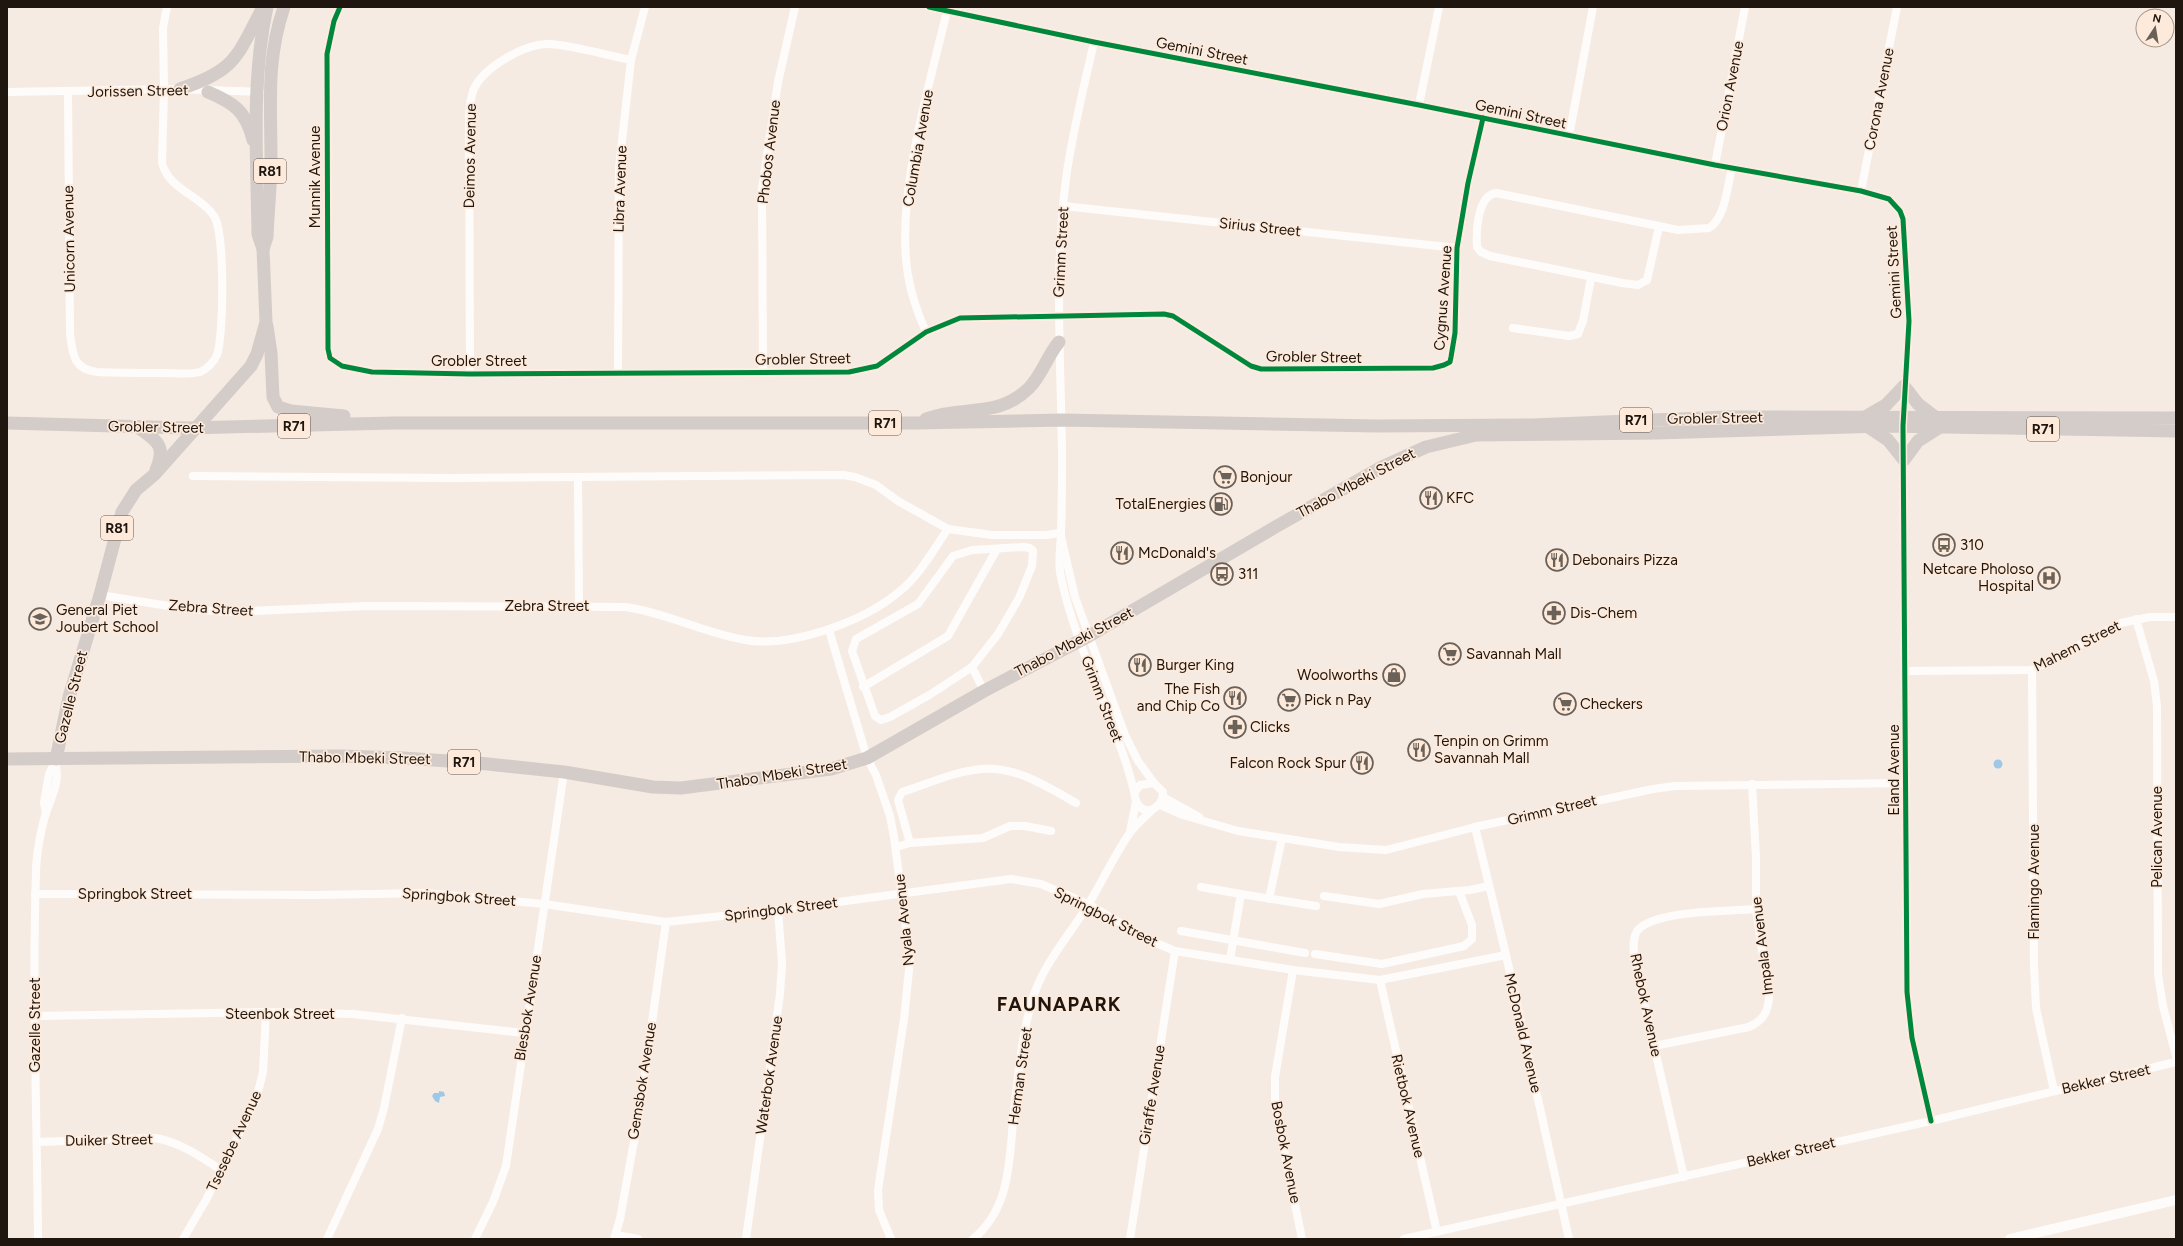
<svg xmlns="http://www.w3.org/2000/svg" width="2183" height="1246" font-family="Figtree,sans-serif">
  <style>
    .water { fill: #9ec8e8 }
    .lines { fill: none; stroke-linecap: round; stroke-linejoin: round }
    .minor { stroke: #fefcfb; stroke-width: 8 }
    .tertiary { stroke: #fefcfb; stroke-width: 10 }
    .primary { stroke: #d4ccc8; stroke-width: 13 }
    .cycleway-casing { stroke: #feeada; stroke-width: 8 }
    .cycleway { stroke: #00873e; stroke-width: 5 }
    .labels { text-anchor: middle; stroke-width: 3.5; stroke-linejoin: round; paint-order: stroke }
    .shield { fill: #feeada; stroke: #62564c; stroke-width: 1 }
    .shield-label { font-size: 14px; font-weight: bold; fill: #1f160f }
    .street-label { font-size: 15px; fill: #1f160f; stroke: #feeada }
    .poi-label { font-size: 15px; fill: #1f160f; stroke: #feeada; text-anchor: start }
    .district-label { font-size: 19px; font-weight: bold; letter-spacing: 1px; fill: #1f160f; stroke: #feeada }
  </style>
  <rect width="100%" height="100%" fill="#f6ebe2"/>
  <g class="water">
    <circle cx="1998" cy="764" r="4.5"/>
    <path d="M439,1091l5,1 1,4 -5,1 -1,6 -4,-2 -3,-5 2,-3h5z"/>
  </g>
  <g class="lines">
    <g class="minor">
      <path d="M340,7l-6,14 -7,33 1,295 2,9 12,8 30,6 98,2 379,-2 28,-6 49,-34 34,-14 204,-4 9,2 78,50 10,3 172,-1 11,-3 6,-3 1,-5 4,-24 2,-85 11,-65 15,-65"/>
      <path d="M929,7l165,35 325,63 296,60 146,26 28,8 11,12 3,8 6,102 -6,105 4,566 5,46 19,83"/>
      <path d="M1094,42c-10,45 -22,91 -28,137 -12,91 -5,184 -4,275 0,26 0,52 -1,78 0,16 -4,29 0,45 11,53 35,105 54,155 7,18 13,36 18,55 2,5 1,11 4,16 8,15 27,4 26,-11l-9,-9 -14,2 -5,7"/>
      <path d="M7,92l173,-3 80,3"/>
      <path d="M68,92l2,242c3,21 3,35 27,38 22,1 44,1 67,1 11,0 25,2 36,-1 7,-3 14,-10 17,-17 7,-19 8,-123 -3,-139 -14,-21 -45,-26 -52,-53l2,-73 -1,-62 4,-21"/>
      <path d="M1419,105l20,-98"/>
      <path d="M1569,136l24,-129"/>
      <path d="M1715,165l30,-158"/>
      <path d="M1861,191l36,-184"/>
      <path d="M1063,206l394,42"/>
      <path d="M1659,227l-12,53 -9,5 -16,-2 -132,-27 -9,-4 -4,-5c-1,-15 0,-51 19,-54l182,37 31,-2c17,-11 18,-42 23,-60"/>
      <path d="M1513,328l56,8 9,-2 5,-13 8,-43"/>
      <path d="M926,332c-8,-18 -15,-37 -18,-57 -13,-77 21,-188 39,-264"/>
      <path d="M763,371l-1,-182 16,-107 17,-75"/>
      <path d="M618,372l1,-204 12,-108 14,-53"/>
      <path d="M470,374l-1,-237c0,-15 -1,-31 4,-46 9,-23 52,-48 77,-47 27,2 55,11 81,16"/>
      <path d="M193,476l258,2 392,-3 12,2 21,8 22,16 50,28 44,6h54l15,-2"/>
      <path d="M578,478l1,127"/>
      <path d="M1061,537l14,60 50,138 13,26 16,22"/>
      <path d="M1023,547l7,1 3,3 -1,15 -13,32 -21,36 -26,33 -41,27 -41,23 -9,3 -6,-4 -23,-65 4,-12 62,-35 35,-48 19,-6z"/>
      <path d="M100,595l88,14 40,3 139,-6 259,1c41,6 78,26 119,33 47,8 120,-19 155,-49 20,-16 33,-41 48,-62"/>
      <path d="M2136,619l18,62 3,25 1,268 5,32 13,50"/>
      <path d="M829,630l38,128 9,17 14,41 4,21 16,123 -6,59 -26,171 1,20 12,29"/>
      <path d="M972,667l12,24"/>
      <path d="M2032,670l2,296 2,42 18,83"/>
      <path d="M1906,671l126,-1 89,-47 29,-6h26"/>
      <path d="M863,687l85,-51 49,-87"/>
      <path d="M1163,797l36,20"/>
      <path d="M1160,805l23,10 55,16 101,16 47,3 89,-23 178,-38 22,-3 231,-3"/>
      <path d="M46,813l-2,-10 5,-29 7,-14"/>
      <path d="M1475,827l31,128 63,284"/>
      <path d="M1130,832l6,-30"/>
      <path d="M910,843l-12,-43 4,-8c26,-8 53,-21 80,-23 34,-3 66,18 94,34"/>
      <path d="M896,847l14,-4 73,-5 27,-12h15l26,5"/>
      <path d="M1201,887l40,7 -11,65"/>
      <path d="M35,894l282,1 109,-2 118,11 122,18 112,-12 233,-31 30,5 21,9 26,11 61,36 26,11 118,19 87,10 126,-25"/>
      <path d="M1241,894l75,12"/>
      <path d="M1324,896l55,8 44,-10 47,-4 19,-4"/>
      <path d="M1269,899l13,-61"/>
      <path d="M1181,931l124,22"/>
      <path d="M1315,954l67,10 82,-18 8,-7v-14l-13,-34"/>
      <path d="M1293,970l-18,107v28l27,134"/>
      <path d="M1380,980l57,252"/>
      <path d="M36,1016l230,-4 87,2 171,19"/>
      <path d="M1654,1046l95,-19c13,-6 19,-14 20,-29l-13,-89v-52l-4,-73"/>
      <path d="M37,1142l119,-4c25,5 44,18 65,32"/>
      <path d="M1684,1177l-50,-219c0,-9 -2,-19 3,-27 16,-21 92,-20 119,-22"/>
      <path d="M616,1235l22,4"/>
      <path d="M38,1239c-1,-122 -6,-244 -2,-367 0,-15 5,-44 10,-59 5,-15 15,-33 9,-49"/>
      <path d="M183,1239l23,-39 50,-100 7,-28 3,-60"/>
      <path d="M327,1239l51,-110 6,-21 18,-90"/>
      <path d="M475,1239l18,-37 13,-36 58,-394"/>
      <path d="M614,1239l6,-20 20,-111 26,-186"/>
      <path d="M746,1239l34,-245 2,-31 -4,-53"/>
      <path d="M973,1239c39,-32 36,-82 41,-128 4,-34 8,-78 18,-110 10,-36 37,-65 56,-96 14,-23 26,-49 41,-71 6,-9 15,-16 23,-24"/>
      <path d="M1130,1239l45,-288"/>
      <path d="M1404,1239l527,-118 245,-59"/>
    </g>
    <path class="tertiary" d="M2010,1239l166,-39"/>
    <g class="primary">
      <path d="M180,89c54,-18 56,-30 81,-78"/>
      <path d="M208,92c26,11 38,19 45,48"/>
      <path d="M263,249l4,-12c1,-26 4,-53 4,-79 0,-55 -5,-98 13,-151"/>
      <path d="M267,326l4,27 2,44 5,10 13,4 53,5"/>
      <path d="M1867,416l19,-11 18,-19 14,18 17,13"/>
      <path d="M926,419c36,-14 72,0 103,-31 13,-13 18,-32 30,-46"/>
      <path d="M7,423l180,5 206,-5h524l145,-3 315,6 155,-1 194,-8 450,1"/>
      <path d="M1867,426l21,14 16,20 14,-19 22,-14"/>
      <path d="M138,427c18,14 29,17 18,43"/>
      <path d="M7,759l333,-3 63,2 75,5 86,9 89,15 28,1 150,-19 36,-11 117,-67 105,-55 188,-110 105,-59 44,-20 50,-12 181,-2 225,-7 294,5"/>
      <path d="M56,759l13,-62 31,-102 22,-83 14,-22 19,-16 96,-108 6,-12 9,-32 -3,-73 -5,-15c-1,-76 -7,-153 9,-227"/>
    </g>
    <g class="cycleway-casing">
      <g id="cycleway">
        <path d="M340,7l-6,14 -7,33 1,295 2,9 12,8 30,6 98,2 379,-2 28,-6 49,-34 34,-14 204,-4 9,2 78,50 10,3 172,-1 11,-3 6,-3 1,-5 4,-24 2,-85 11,-65 15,-65"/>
        <path d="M929,7l165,35 325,63 296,60 146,26 28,8 11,12 3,8 6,102 -6,105 4,566 5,46 19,83"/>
      </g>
    </g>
    <use href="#cycleway" class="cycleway"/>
  </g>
  <defs>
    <g id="supermarket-ring" transform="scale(1.15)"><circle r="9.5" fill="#feeada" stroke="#6a6159" stroke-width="1.5"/><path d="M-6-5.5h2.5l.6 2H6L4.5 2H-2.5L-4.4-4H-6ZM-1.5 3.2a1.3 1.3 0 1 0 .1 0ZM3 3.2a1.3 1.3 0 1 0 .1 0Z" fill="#6a6159"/></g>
    <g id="restaurant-ring" transform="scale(1.15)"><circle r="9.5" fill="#feeada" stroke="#6a6159" stroke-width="1.5"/><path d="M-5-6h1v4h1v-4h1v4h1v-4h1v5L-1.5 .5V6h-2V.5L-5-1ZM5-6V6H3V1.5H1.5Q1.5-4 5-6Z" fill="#6a6159"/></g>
    <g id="fuel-ring" transform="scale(1.15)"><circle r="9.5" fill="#feeada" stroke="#6a6159" stroke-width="1.5"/><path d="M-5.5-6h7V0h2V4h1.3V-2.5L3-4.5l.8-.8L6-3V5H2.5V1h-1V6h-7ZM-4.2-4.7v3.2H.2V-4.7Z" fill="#6a6159"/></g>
    <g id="bus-ring" transform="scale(1.15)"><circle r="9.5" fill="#feeada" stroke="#6a6159" stroke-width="1.5"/><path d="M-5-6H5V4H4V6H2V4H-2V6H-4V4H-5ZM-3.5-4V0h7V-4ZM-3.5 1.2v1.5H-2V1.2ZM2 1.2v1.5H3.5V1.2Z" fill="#6a6159"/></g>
    <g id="hospital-ring" transform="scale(1.15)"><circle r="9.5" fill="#feeada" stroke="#6a6159" stroke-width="1.5"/><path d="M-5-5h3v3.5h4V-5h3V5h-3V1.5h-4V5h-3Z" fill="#6a6159"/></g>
    <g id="pharmacy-ring" transform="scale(1.15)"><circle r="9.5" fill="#feeada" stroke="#6a6159" stroke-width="1.5"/><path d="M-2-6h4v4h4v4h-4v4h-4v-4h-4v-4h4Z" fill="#6a6159"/></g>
    <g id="school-ring" transform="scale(1.15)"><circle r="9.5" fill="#feeada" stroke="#6a6159" stroke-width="1.5"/><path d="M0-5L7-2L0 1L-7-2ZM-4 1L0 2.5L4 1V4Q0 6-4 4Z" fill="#6a6159"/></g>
    <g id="shop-ring" transform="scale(1.15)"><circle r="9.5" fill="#feeada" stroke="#6a6159" stroke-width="1.5"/><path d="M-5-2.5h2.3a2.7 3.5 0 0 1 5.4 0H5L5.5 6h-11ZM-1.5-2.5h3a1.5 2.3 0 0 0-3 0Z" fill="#6a6159"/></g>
  </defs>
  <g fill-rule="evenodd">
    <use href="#supermarket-ring" x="1225" y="477"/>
    <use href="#restaurant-ring" x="1431" y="498"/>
    <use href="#fuel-ring" x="1221" y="504"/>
    <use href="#bus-ring" x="1944" y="545"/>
    <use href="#restaurant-ring" x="1122" y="553"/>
    <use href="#restaurant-ring" x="1557" y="560"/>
    <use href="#bus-ring" x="1222" y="574"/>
    <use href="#hospital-ring" x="2049" y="578"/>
    <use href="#pharmacy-ring" x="1554" y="613"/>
    <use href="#school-ring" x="40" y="619"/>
    <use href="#supermarket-ring" x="1450" y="654"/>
    <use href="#restaurant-ring" x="1140" y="665"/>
    <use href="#shop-ring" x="1394" y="675"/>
    <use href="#restaurant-ring" x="1235" y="698"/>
    <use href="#supermarket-ring" x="1289" y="700"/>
    <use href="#supermarket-ring" x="1565" y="704"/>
    <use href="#pharmacy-ring" x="1235" y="727"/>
    <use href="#restaurant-ring" x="1419" y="750"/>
    <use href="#restaurant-ring" x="1362" y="763"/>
  </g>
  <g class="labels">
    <g class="shield">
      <rect x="254" y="159" width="32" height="24" rx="3"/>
      <rect x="1620" y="408" width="32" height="24" rx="3"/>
      <rect x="869" y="411" width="32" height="24" rx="3"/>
      <rect x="278" y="414" width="32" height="24" rx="3"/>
      <rect x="2027" y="417" width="32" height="24" rx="3"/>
      <rect x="101" y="516" width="32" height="24" rx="3"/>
      <rect x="448" y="750" width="32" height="24" rx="3"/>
    </g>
    <g class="shield-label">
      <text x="270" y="176">R81</text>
      <text x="1636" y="425">R71</text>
      <text x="885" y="428">R71</text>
      <text x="294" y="431">R71</text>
      <text x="2043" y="434">R71</text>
      <text x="117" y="533">R81</text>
      <text x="464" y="767">R71</text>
    </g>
    <g class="street-label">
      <text transform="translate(1202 51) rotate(11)" y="5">Gemini Street</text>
      <text transform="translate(1730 86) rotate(-79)" y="5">Orion Avenue</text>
      <text transform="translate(138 91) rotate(-1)" y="5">Jorissen Street</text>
      <text transform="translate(1879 99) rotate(-79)" y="5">Corona Avenue</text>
      <text transform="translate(1521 114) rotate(12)" y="5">Gemini Street</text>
      <text transform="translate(918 148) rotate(-80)" y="5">Columbia Avenue</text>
      <text transform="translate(769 152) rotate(-83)" y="5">Phobos Avenue</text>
      <text transform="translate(470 156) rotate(-89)" y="5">Deimos Avenue</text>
      <text transform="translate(315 177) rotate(-90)" y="5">Munnik Avenue</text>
      <text transform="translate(620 189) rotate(-88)" y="5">Libra Avenue</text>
      <text transform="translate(1260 227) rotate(6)" y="5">Sirius Street</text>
      <text transform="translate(69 239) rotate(-91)" y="5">Unicorn Avenue</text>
      <text transform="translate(1061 252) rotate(-87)" y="5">Grimm Street</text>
      <text transform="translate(1894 272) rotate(-93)" y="5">Gemini Street</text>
      <text transform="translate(1443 298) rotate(-86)" y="5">Cygnus Avenue</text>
      <text transform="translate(1314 357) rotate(1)" y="5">Grobler Street</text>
      <text transform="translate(803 359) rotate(-1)" y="5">Grobler Street</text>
      <text x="479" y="366">Grobler Street</text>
      <text transform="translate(1715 418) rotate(-1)" y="5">Grobler Street</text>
      <text transform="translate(156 427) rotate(1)" y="5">Grobler Street</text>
      <text transform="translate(1356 483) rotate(-28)" y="5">Thabo Mbeki Street</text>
      <text x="547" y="611">Zebra Street</text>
      <text transform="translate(211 608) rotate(4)" y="5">Zebra Street</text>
      <text transform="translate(1074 642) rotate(-28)" y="5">Thabo Mbeki Street</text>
      <text transform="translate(2077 646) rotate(-27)" y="5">Mahem Street</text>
      <text transform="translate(71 697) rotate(-76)" y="5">Gazelle Street</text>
      <text transform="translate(1102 699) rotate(69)" y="5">Grimm Street</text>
      <text transform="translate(365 758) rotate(1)" y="5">Thabo Mbeki Street</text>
      <text transform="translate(1894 770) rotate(-90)" y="5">Eland Avenue</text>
      <text transform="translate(782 774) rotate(-9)" y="5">Thabo Mbeki Street</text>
      <text transform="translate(1552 810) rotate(-13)" y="5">Grimm Street</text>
      <text transform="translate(2157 837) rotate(-90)" y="5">Pelican Avenue</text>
      <text transform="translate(2034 882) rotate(-90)" y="5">Flamingo Avenue</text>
      <text x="135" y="899">Springbok Street</text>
      <text transform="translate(459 897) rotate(4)" y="5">Springbok Street</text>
      <text transform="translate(781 909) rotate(-7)" y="5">Springbok Street</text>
      <text transform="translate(1106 917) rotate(27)" y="5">Springbok Street</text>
      <text transform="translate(904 920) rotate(-96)" y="5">Nyala Avenue</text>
      <text transform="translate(1762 946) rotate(-97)" y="5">Impala Avenue</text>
      <text transform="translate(1646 1005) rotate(78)" y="5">Rhebok Avenue</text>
      <text transform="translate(528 1008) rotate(-81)" y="5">Blesbok Avenue</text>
      <text x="280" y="1019">Steenbok Street</text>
      <text transform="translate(35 1025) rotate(-90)" y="5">Gazelle Street</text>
      <text transform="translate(1523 1033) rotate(77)" y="5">McDonald Avenue</text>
      <text transform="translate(769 1075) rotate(-82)" y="5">Waterbok Avenue</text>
      <text transform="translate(1020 1076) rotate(-82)" y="5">Herman Street</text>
      <text transform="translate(2106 1079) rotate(-13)" y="5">Bekker Street</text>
      <text transform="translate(642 1081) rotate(-81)" y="5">Gemsbok Avenue</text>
      <text transform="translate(1152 1095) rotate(-81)" y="5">Giraffe Avenue</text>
      <text transform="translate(1408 1106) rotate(77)" y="5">Rietbok Avenue</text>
      <text transform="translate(109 1140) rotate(-1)" y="5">Duiker Street</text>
      <text transform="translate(234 1141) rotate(-65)" y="5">Tsesebe Avenue</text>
      <text transform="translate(1286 1152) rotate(79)" y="5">Bosbok Avenue</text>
      <text transform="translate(1791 1152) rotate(-13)" y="5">Bekker Street</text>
    </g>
    <g class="poi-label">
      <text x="1240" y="482">Bonjour</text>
      <text x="1446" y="503">KFC</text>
      <text x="1206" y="509" text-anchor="end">TotalEnergies</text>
      <text x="1960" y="550">310</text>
      <text x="1138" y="558">McDonald's</text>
      <text x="1572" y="565">Debonairs Pizza</text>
      <text x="2034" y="574" text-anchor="end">Netcare Pholoso<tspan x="2034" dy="17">Hospital</tspan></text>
      <text x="1238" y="579">311</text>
      <text x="56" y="615">General Piet<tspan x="56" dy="17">Joubert School</tspan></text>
      <text x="1570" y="618">Dis-Chem</text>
      <text x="1466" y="659">Savannah Mall</text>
      <text x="1156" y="670">Burger King</text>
      <text x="1378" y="680" text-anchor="end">Woolworths</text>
      <text x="1220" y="694" text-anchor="end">The Fish<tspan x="1220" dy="17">and Chip Co</tspan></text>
      <text x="1304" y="705">Pick n Pay</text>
      <text x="1580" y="709">Checkers</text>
      <text x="1250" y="732">Clicks</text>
      <text x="1434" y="746">Tenpin on Grimm<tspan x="1434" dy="17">Savannah Mall</tspan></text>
      <text x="1346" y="768" text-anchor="end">Falcon Rock Spur</text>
    </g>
    <g class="district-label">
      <text x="1059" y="1011">FAUNAPARK</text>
    </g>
  </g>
  <rect width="2183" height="1246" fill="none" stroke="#1f160f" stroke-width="16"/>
  <g transform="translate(2155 28) rotate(12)"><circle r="19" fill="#feeada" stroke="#a59589"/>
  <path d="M0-3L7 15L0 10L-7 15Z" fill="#6a6159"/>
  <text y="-6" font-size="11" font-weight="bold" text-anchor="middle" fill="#1f160f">N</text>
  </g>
</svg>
